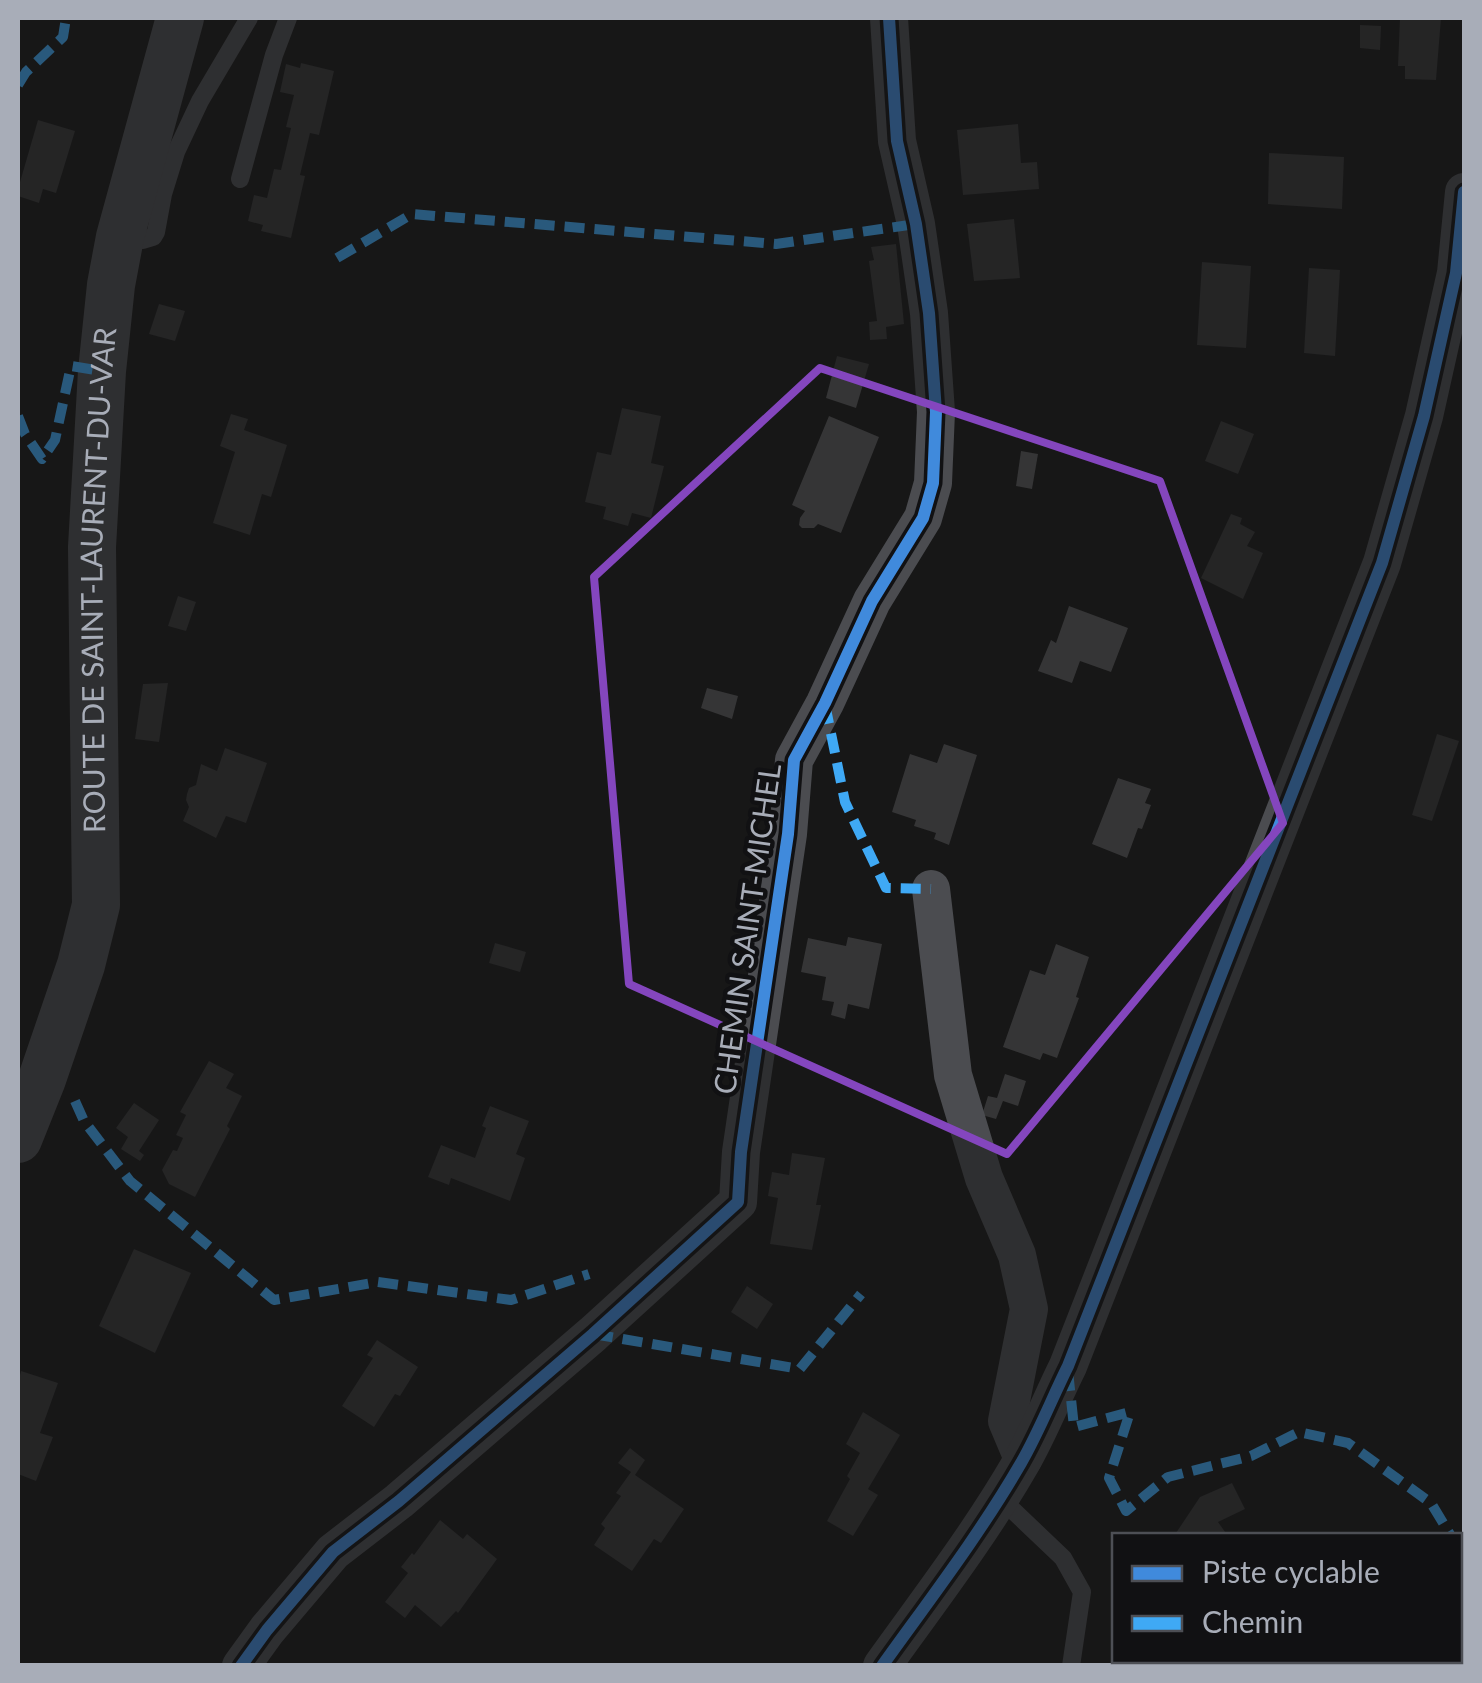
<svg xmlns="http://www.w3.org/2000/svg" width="1482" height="1683" font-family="Lato,sans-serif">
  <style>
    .building { fill: #353536 }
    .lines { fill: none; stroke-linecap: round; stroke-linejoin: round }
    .service { stroke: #4b4c50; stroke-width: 18 }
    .minor { stroke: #4b4c50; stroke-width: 38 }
    .tertiary { stroke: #4b4c50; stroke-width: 48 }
    .quiet { stroke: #3fa9f5; stroke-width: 10; stroke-dasharray: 20 10; stroke-linecap: butt }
    .cycleway-casing { stroke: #111113; stroke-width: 19 }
    .cycleway { stroke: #408adc; stroke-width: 12 }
    .marked { fill: none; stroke: #8446be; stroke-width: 8; stroke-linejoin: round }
    .labels { text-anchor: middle; stroke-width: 9; stroke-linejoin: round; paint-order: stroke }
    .street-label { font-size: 30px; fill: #a8adb8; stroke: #111113 }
  </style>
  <rect width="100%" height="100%" fill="#171717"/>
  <g class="building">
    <path d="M1400,18h41l-5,62 -31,-1v-13h-7z"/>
    <path d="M1360,25l21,1 -1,24 -20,-2z"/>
    <path d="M301,63l33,8 -15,64 -9,-2 -10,42 5,1 -14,62 -30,-7 2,-6 -15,-4 6,-26 13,3 7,-29 7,1 10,-42 -5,-1 8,-32 -14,-3 6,-28 14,4z"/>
    <path d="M38,120l37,11 -19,62 -13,-4 -4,14 -21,-7v-7z"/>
    <path d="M1018,124l3,39 16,-1 2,27 -76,6 -6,-65z"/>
    <path d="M1269,153l75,4 -2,52 -74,-5z"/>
    <path d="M1014,219l6,59 -46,3 -7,-57z"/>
    <path d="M896,244l8,80 -18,3 1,12 -17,1 -1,-18 8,-1 -8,-60 5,-1 -3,-13z"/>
    <path d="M1202,262l49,4 -5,82 -49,-3z"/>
    <path d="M1309,268l31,2 -5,86 -31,-3z"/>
    <path d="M159,304l26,7 -10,30 -26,-7z"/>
    <path d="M837,356l32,8 -13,44 -30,-10z"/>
    <path d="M622,408l39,8 -10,47 13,3 -13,52 -19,-5 -4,13 -25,-7 3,-12 -21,-5 12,-50 14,3z"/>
    <path d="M231,414l17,5 -4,11 43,15 -16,52 -9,-3 -12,41 -37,-12 22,-71 -15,-6z"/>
    <path d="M829,416l50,21 -38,96 -23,-9 -4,4h-12l-3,-3 1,-7 5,-7 -13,-6z"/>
    <path d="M1221,421l33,13 -16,40 -33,-13z"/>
    <path d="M1021,451l17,3 -6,35 -16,-3z"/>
    <path d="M1231,514l11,4 -2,6 15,8 -8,14 16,7 -20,46 -42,-21z"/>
    <path d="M178,596l18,6 -10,29 -18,-5z"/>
    <path d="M1069,606l59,22 -17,44 -31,-11 -8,22 -34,-12 13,-31 5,3z"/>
    <path d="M168,683l-9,59 -24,-3 8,-55z"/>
    <path d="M707,688l31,8 -6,23 -31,-11z"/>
    <path d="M1437,734l22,7 -27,80 -20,-6z"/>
    <path d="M944,744l33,11 -28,90 -15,-6 2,-6 -22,-7 2,-6 -24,-8 18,-58 27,9z"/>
    <path d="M225,748l42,15 -21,60 -20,-7 -10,22 -33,-17 6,-14 -3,-7 1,-6 2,-6 7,-3 5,-21 16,7z"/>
    <path d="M1118,778l33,11 -6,14 6,2 -9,24 -4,-1 -11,30 -35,-14z"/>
    <path d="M848,937l34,7 -13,65 -21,-5 -3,15 -14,-4 3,-13 -12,-2 4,-23 -25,-5 7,-34 38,8z"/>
    <path d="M495,943l31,9 -6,20 -31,-9z"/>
    <path d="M1056,944l33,13 -13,40 3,1 -22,60 -14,-5 -3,7 -37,-13 27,-77 15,5z"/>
    <path d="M209,1061l25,13 -8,14 16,8 -15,30 3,3 -35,68 -26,-13 -7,-14 11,-20 4,1 6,-13 -7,-3 10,-20 -6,-3z"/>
    <path d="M1005,1074l21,7 -8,25 -15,-5 -7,18 -14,-4 6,-19 9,2z"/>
    <path d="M134,1103l25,17 -20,31 5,4 -4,6 -19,-12 7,-12 -12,-9z"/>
    <path d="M490,1106l39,15 -13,33 9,4 -15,43 -59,-23 -2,7 -21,-8 13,-32 34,13 11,-30 -4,-2z"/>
    <path d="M792,1153l33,5 -9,47h5l-9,45 -42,-6 8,-46 -10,-2 4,-24 17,3z"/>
    <path d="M134,1249l57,24 -36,80 -56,-27z"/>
    <path d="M747,1286l26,18 -16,25 -26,-17z"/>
    <path d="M377,1340l41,27 -18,29 -5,-2 -21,33 -32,-21 31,-48 -6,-3z"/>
    <path d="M21,1371l37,12 -18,50 13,4 -17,44 -18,-7v-91z"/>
    <path d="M863,1412l37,23 -32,54 10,6 -25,41 -26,-15 23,-42 -3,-3 13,-23 -14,-9z"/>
    <path d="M630,1448l15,12 -10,15 49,34 -23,34 -7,-4 -22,32 -38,-26 11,-17 -4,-4 20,-28 -5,-3 15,-21 -13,-9z"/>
    <path d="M1232,1483l13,26 -27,13 10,14h-54l26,-39z"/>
    <path d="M440,1520l23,19 4,-5 30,25 -39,54 -2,-2 -15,16 -26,-22 -10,13 -20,-16 23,-29 -7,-6 11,-14 2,2z"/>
  </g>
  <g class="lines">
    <g class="service">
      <path d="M240,179l34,-124 14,-37"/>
      <path d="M121,237l22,3 10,-3 3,-5 7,-38 13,-42 24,-51 49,-83"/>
      <path d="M1000,1498l63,60 19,34 -11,74"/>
    </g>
    <g class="minor">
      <path d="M931,889l22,186 31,103 33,77 12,54 -22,112 16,38"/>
      <path d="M241,1666l26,-36 66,-78 66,-51 194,-167 145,-132 3,-50 47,-318 6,-74 31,-57 47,-102 51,-83 10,-35 3,-71 -7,-99 -13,-89 -19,-83 -8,-123"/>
      <path d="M882,1666c48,-67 98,-132 139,-203 18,-31 31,-65 47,-97l314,-803 42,-147 32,-143 8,-81"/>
    </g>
    <path class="tertiary" id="s1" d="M18,1139l24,-60 39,-114 15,-60 -4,-358 10,-176 9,-86 9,-48 60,-219"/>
    <g class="quiet">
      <path d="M18,85l8,-13 37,-35 3,-19"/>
      <path d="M337,258l75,-44 364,30 140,-20"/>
      <path d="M18,416l7,18 17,25 13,-19 16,-74 31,5"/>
      <path d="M825,704l20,98 41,86 45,1"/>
      <path d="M75,1101l9,20 46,60 144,119 104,-18 133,18 78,-26"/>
      <path d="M593,1334l207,35 61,-75"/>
      <path d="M1068,1371l6,56 56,-15 -21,66 17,33 42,-34 83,-21 48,-24 49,11 83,60 20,33"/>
      <path d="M1460,1549l4,8"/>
    </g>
    <g class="cycleway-casing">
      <g id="cycleway">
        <path d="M241,1666l26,-36 66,-78 66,-51 194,-167 145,-132 3,-50 47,-318 6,-74 31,-57 47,-102 51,-83 10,-35 3,-71 -7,-99 -13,-89 -19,-83 -8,-123"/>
        <path d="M882,1666c48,-67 98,-132 139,-203 18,-31 31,-65 47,-97l314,-803 42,-147 32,-143 8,-81"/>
      </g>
    </g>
    <use href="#cycleway" class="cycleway"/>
  </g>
  <path d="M0 0H1482V1683H0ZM820,368l340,113 123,342 -276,331 -378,-170 -35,-407z" fill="#171717" fill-opacity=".55" fill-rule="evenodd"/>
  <path class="marked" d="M820,368l340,113 123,342 -276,331 -378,-170 -35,-407z"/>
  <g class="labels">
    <g class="street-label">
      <text dy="10" stroke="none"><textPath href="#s1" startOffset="572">ROUTE DE SAINT-LAURENT-DU-VAR</textPath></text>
      <text transform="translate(748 929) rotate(-82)" y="10">CHEMIN SAINT-MICHEL</text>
    </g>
  </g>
  <rect width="1482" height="1683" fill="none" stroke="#a8adb8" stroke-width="40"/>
  <rect x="1112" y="1533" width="350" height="130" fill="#111113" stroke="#4d4f55" stroke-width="2.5"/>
  <rect x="1132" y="1566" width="50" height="15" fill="#408adc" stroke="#4d4f55" stroke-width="2.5"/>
  <text x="1202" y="1583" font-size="30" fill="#a8adb8">Piste cyclable</text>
  <rect x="1132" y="1616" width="50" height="15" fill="#3fa9f5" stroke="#4d4f55" stroke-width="2.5"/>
  <text x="1202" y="1633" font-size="30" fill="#a8adb8">Chemin</text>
</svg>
